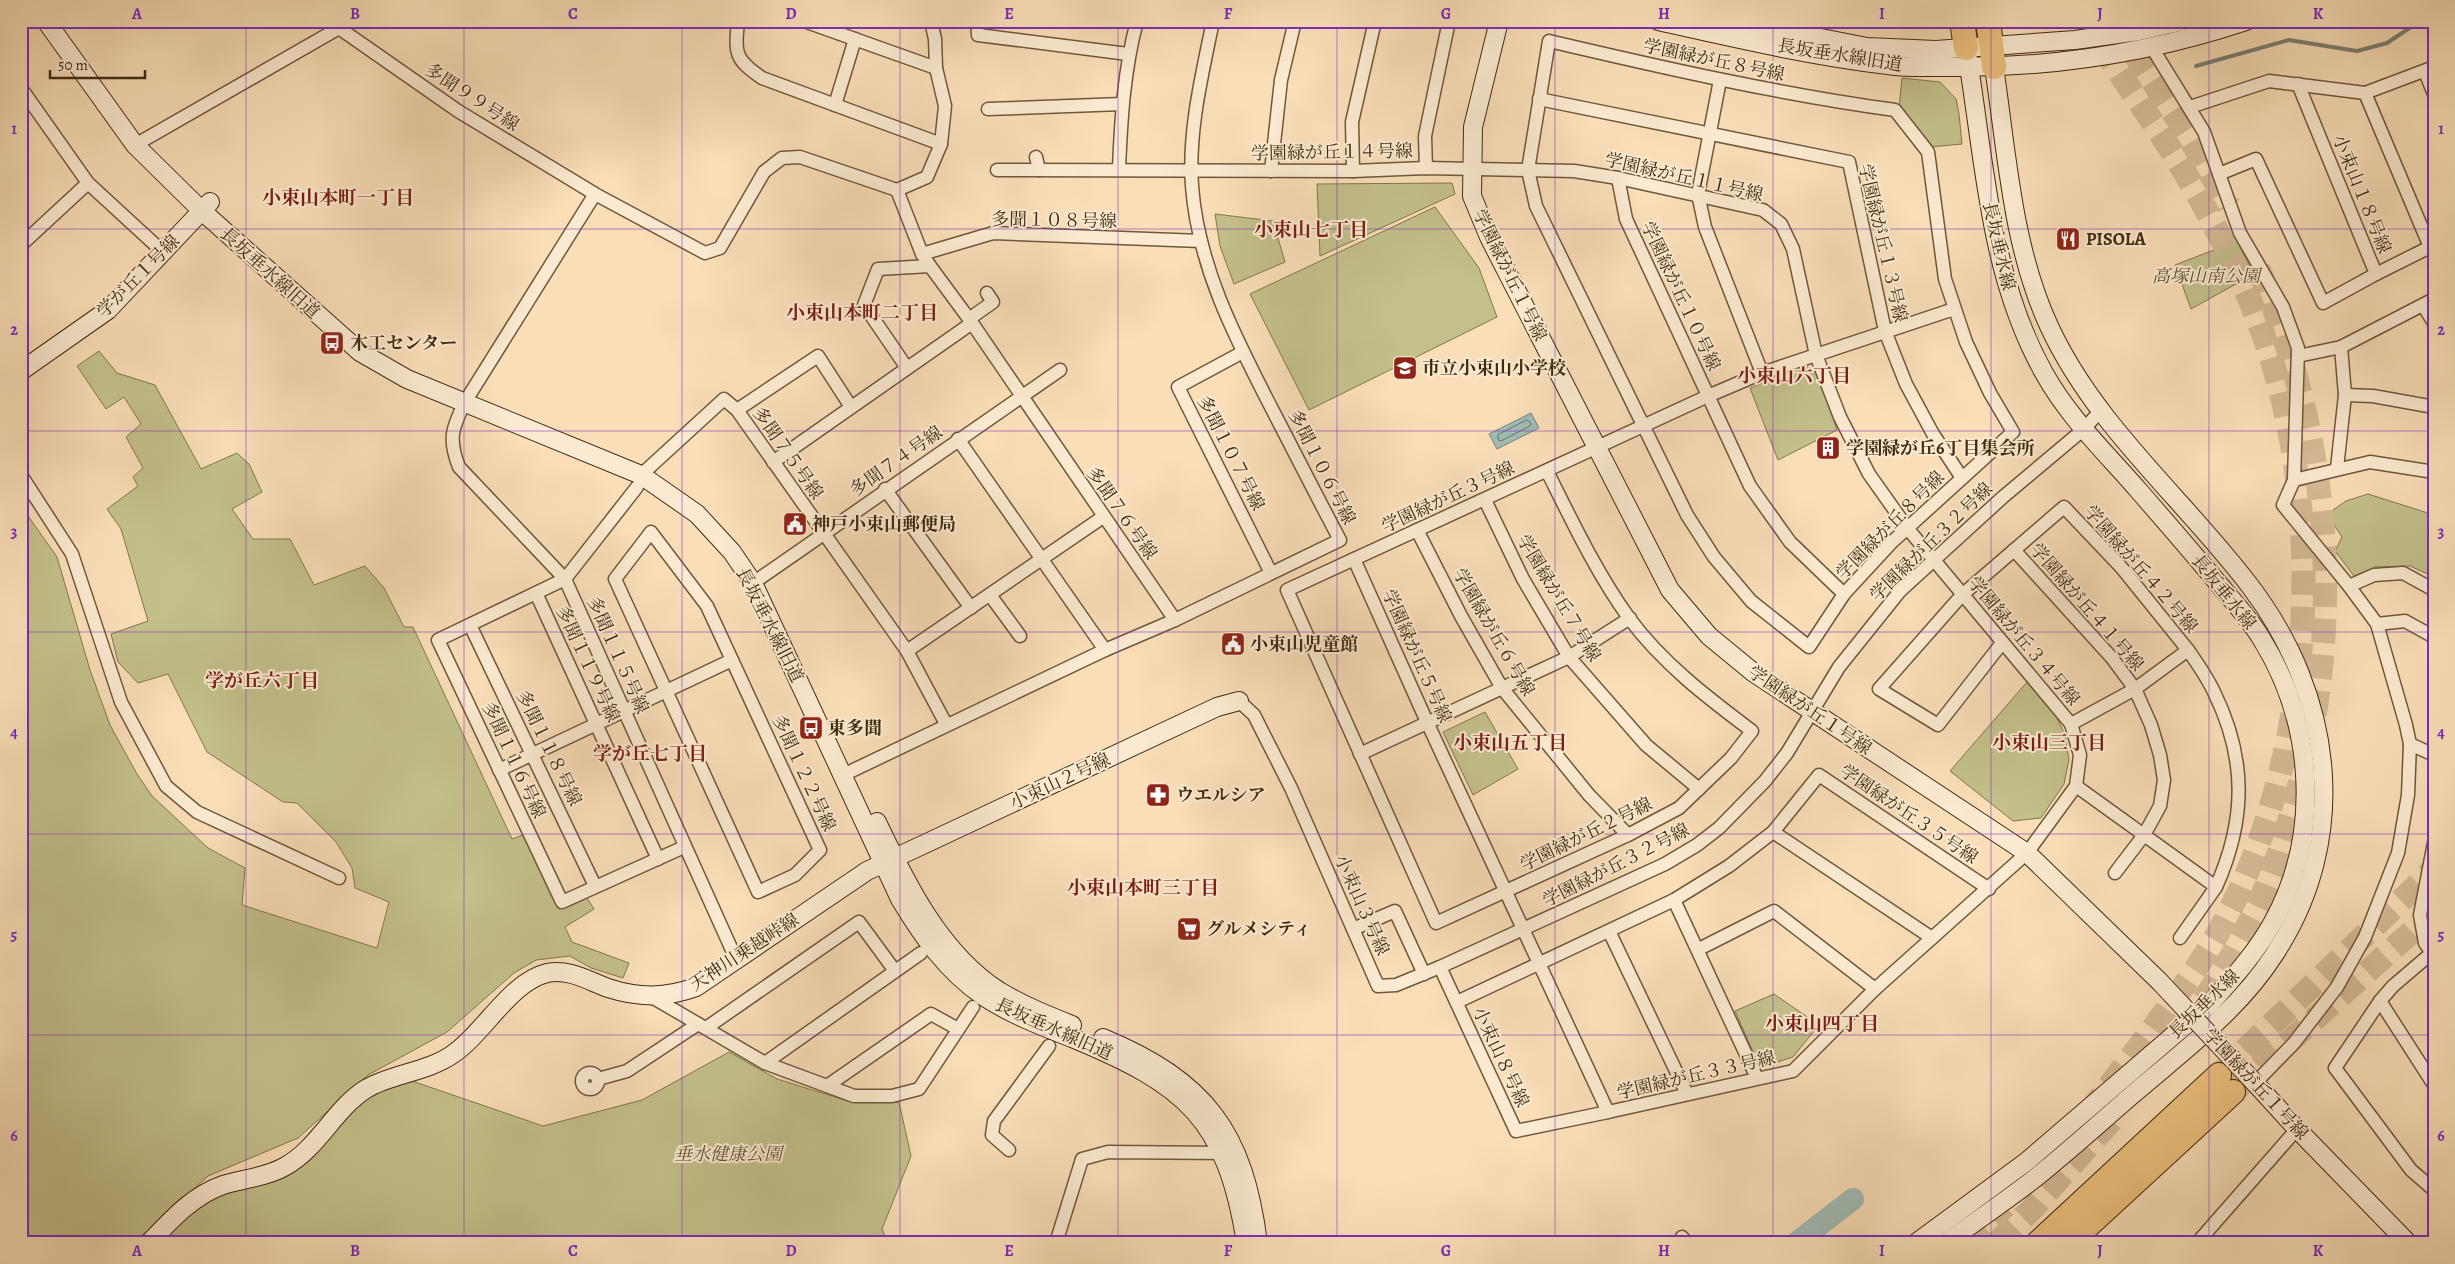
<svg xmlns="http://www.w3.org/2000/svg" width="2455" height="1264" viewBox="0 0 2455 1264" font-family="Alegreya,'Noto Serif JP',serif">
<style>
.green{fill:#c3c08b;stroke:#82764e}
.water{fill:#a0bbb6;stroke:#7a8174}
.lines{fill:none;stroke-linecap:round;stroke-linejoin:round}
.shore{stroke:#707363;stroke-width:1}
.stream{stroke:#7a8174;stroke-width:4}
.river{stroke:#a0bbb6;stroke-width:22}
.highway-tunnel{stroke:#d4ba96;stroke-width:24;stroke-dasharray:24 12;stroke-linecap:butt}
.street-casing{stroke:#6e583a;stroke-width:15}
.secondary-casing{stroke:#402b10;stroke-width:20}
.highway-casing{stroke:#402b10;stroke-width:26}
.street{stroke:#fbead1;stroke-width:12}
.secondary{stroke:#fbead1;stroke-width:18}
.highway{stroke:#ecbf7c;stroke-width:24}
.secondary-bridge-casing{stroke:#402b10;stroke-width:20;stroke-linecap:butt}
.secondary-bridge{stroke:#fbead1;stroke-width:18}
.grid{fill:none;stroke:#7b2cbf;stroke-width:1;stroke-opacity:0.55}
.labels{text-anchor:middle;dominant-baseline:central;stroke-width:4;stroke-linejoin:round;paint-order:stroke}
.street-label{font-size:18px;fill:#402b10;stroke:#fbead1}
.poi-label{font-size:18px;font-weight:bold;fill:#402b10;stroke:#fbead1;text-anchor:start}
.park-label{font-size:18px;font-style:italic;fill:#61502f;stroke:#fbead1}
.neighbourhood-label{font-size:19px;font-weight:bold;fill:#7a1f14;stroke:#fbead1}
.neatline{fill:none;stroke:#7b2cbf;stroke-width:2}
.grid-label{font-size:16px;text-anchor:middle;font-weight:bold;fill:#7b2cbf}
</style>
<rect width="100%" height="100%" fill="#f9deb8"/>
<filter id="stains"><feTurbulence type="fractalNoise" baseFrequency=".004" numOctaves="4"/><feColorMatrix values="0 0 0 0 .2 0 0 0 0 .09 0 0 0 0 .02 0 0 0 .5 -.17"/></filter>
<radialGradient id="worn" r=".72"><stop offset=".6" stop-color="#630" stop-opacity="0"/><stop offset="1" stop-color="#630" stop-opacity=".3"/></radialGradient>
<!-- green -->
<g class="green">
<path d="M1902 78 1940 82 1956 99 1959 114 1962 144 1930 147 1899 108Z"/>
<path d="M1452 183 1455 194 1320 256 1317 184Z"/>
<path d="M1435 207 1479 268 1497 317 1309 410 1250 294Z"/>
<path d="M1215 214 1273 221 1285 262 1234 284 1220 246Z"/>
<path d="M2237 241 2254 274 2191 309 2175 265Z"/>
<path d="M99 351 117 373 155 385 201 469 237 453 249 464 262 492 232 509 253 539H290L314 585 365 566 384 588 404 627H413L512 839 523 835 559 909 587 898 594 909 565 927 572 942 629 963 623 978 591 968 570 956 536 960 514 973 447 1032 368 1075 298 1138 208 1176 134 1243H21V506L57 557 90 670 110 725 137 774 152 796 208 848 245 868 242 905 377 948 389 902 355 888 352 868 336 842 297 803 283 802 207 752 168 674 138 683 118 662 111 634 148 621 121 529 107 509 138 486 133 477 143 468 126 437 141 424 124 397 106 409 77 366Z"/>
<path d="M1805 366 1818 371 1837 430 1778 460 1750 388Z"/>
<path d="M2368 494 2434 515V577L2410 566 2375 567 2354 576 2335 551 2342 537 2334 525 2326 530 2315 523 2346 501Z"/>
<path d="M2027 682 2057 718 2065 735 2069 760 2064 784 2041 818 2013 821 1950 771Z"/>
<path d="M1485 712 1518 769 1473 795 1443 732Z"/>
<path d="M1774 994 1819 1025 1793 1057 1765 1066 1758 1063 1735 1011Z"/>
<path d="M729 1052 777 1079 851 1102H899L911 1156 882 1229 888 1243H158L187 1214 213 1197 290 1173 359 1102 377 1088 412 1081 543 1126 642 1100Z"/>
</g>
<!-- water -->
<path class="water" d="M1531 413 1539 428 1497 449 1489 434Z"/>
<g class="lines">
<!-- shore -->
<path class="shore" d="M1527 420 1531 423 1530 426 1501 441 1498 440V435Z"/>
<!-- stream -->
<g class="stream">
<path d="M2096 21 2099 23"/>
<path d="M2196 66 2289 40 2357 51 2387 43 2420 21"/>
</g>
<!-- river -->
<path class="river" d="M1796 1243 1853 1199"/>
<!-- highway-tunnel -->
<g class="highway-tunnel">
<path d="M2113 21 2186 132 2229 206"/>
<path d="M2258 268C2321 418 2341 571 2312 731"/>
<path d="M2219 1075 2434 869"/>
<path d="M2139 1087C2180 1034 2222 980 2251 919 2276 870 2291 817 2305 764"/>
<path d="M2233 1092 2434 912"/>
<path d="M2040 1169C2082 1123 2119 1074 2156 1024 2182 988 2210 952 2229 912 2321 730 2329 478 2246 291 2227 248 2205 206 2181 166 2151 117 2116 71 2087 21"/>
<path d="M1966 1243 2005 1206"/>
<path d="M1997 1243 2032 1209 2118 1113"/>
</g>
<defs>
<g id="street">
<path d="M738 21C735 53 734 59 762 78L941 144"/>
<path d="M804 21 936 68"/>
<path d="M977 21 978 35 1128 54"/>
<path d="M838 33 842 21"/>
<path d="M1549 41C1664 68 1778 94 1895 110L1928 152 1945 279 1966 342 1990 393 2013 432 1892 542 1844 594 1809 647 1751 601 1714 557 1687 515 1536 206 1528 170Z"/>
<path d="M2151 46 2204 132 2240 233 2283 307 2298 348 2294 480 2283 505 2349 586"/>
<path d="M2425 72 2434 94"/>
<path d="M1720 80 1698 194 1705 227 1762 373"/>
<path d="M2298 84 2376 274 2430 247 2365 93"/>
<path d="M21 88 88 183 163 252"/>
<path d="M1539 99 1849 162 1885 331 1906 384 1933 434 1962 478"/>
<path d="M835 105 855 39"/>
<path d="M2190 107 2269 81 2365 93 2434 67"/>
<path d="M988 109 1122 104"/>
<path d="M135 145 339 28 458 111 595 194 705 253 720 248 764 172 782 158 800 157 897 190 927 177 941 144 945 106 936 68 935 39 931 21"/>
<path d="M1036 157 1039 170"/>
<path d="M1426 168 1425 136 1449 21"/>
<path d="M1119 169C1121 119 1124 70 1137 21"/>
<path d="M997 170 1353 171 1426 168 1574 171 1618 178 1763 210 1781 224 1793 249 1816 355 1840 417 1869 474 1908 529 2071 724 2080 755 2076 786 2027 853 1875 989 1793 1071 1608 1112 1427 722 1354 559"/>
<path d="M1271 171 1281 80 1295 21"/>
<path d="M1353 171 1352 122 1375 21"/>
<path d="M2219 174 2256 159 2323 303 2376 274"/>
<path d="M1618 178 1626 219 1750 486 1790 542 1844 594"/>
<path d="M897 190 922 254"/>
<path d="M595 194 465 402C452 428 448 439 459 467L565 579 736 959"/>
<path d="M21 245 88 183"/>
<path d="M930 266 922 254 993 233 1201 241"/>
<path d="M2423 305 2434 323"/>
<path d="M969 319 993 302 987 293"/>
<path d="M1243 352 1178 387 1271 573"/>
<path d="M2298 356 2341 347 2434 299"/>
<path d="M907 368 864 305 878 269 930 266 972 323"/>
<path d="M2345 395 2373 396 2434 407"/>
<path d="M737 410 818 356 851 407"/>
<path d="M958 439 1105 650"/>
<path d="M773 462 972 323 1175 620 1105 650 843 775"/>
<path d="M2337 468 2345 395 2341 347"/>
<path d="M1547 471C1572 521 1596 572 1629 618 1662 663 1708 698 1752 731L1731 758 1679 808 1628 835 1436 923 1287 590 1708 396 1762 373 1954 309"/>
<path d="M21 475 72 554 121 702 166 786 197 812 339 878"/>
<path d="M641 475 724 399 737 410 907 651 946 724"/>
<path d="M2294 480 2370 462 2434 472"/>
<path d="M637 487 565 579 438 640 562 902 684 847"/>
<path d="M885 489 971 608"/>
<path d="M1485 500 1523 579 1569 657 1646 745 1699 789"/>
<path d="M1417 530 1461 616 1502 688 1589 795 1628 835"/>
<path d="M651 532 707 606 820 850 795 875 758 892 615 579Z"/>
<path d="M2014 550 2112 658 2135 689 2151 725 2160 755 2164 780 2160 806 2144 835 2076 786"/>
<path d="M753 583 1060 370"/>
<path d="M536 593 658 859"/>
<path d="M990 595 1020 636"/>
<path d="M1175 620 1340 540C1317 497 1295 453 1272 409 1236 339 1198 267 1192 186 1188 131 1202 75 1213 21"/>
<path d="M2377 624 2405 621 2434 637"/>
<path d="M470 625 595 886"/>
<path d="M2002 643 1938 725 1879 689 1962 595 2064 507 2121 567 2188 650 2135 689 2071 724"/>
<path d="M907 651 1103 517"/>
<path d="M1239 701 1254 715 1291 788 1378 986 1396 985 1440 967 1665 864 1697 845 1719 828 1765 781 1787 753 1839 667 1900 591 2003 497 2084 429 2102 409"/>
<path d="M2410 744 2434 755"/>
<path d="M1360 754 1569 657 1630 618"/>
<path d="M499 770 732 660"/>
<path d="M1773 832 1932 938"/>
<path d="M2434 843 2420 915 2425 943 2434 956"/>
<path d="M2115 873 2144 835 2216 887C2246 820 2247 759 2214 692 2207 677 2197 663 2188 650"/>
<path d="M1674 900 1757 1078"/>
<path d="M1353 929 1395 911 1424 974"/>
<path d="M1609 931 1687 1094"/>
<path d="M2180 938 2216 887"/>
<path d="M1699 949 1774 911 1875 989"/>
<path d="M2434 951 2393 986 2380 1001 2335 1068 2411 1170 2434 1190"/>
<path d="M1440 967 1516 1131 1608 1112"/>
<path d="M652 997 765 1063 854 1096H892L919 1089 973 1007"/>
<path d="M2380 1001 2434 1085"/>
<path d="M1457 1002 1674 900 1729 866 1773 832 1819 775 1989 889"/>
<path d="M706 1028 859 922 895 971"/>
<path d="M765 1063 921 953"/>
<circle cx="590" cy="1081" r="8"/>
<path d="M598 1079 627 1071 698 1024"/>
<path d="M2255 1083 2294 1043 2337 987 2365 937 2398 853 2408 795 2410 744 2406 725 2377 624 2349 586 2374 575 2403 573 2434 590"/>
<path d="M827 1086 931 1014 958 1029"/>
<path d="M1009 1150 992 1135 994 1121 1049 1046"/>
<path d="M1682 1237 1687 1243"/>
<path d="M1056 1243 1082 1159 1108 1152 1228 1153"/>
<path d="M2197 1243 2297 1129"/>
</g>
<g id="secondary">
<path d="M46 21 135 145 202 211 360 352 407 379 641 475 697 514 732 552 753 583 900 899C923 937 946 970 983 996 1010 1014 1041 1026 1072 1038 1185 1085 1226 1117 1246 1243"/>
<path d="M1499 21 1473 127 1472 196 1489 237 1670 590 1709 636 1754 673 2027 853 2159 981"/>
<path d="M1658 21C1734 38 1811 56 1888 65 1907 68 1928 67 1948 67 2048 68 2150 53 2246 21"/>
<path d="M1733 21 1867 47 1936 50 2075 40 2139 31 2183 21"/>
<path d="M21 371 108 310 210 202"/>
<path d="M877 822C906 883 940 953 999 991 1022 1005 1047 1015 1072 1025"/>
<path d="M1103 1038C1206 1081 1244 1132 1258 1243"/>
<path d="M2255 1083 2297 1129 2408 1243"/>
<path d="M149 1243C171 1220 192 1196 223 1185 243 1179 266 1177 284 1167 318 1149 334 1109 366 1089 390 1074 428 1072 453 1054 484 1033 510 982 547 973 568 968 589 981 608 988 639 998 666 998 696 987L867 871 1217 707 1239 701"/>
<path d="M1916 1243 2026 1162 2210 1004C2233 978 2256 953 2273 922 2322 833 2314 723 2261 638 2249 618 2232 600 2217 582 2192 552 2166 522 2139 491 2106 453 2069 418 2044 373 1988 273 1985 159 1966 48"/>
<path d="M1946 1243C1977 1220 2009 1199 2039 1175 2071 1149 2101 1122 2132 1095 2182 1052 2238 1011 2274 955 2352 837 2333 695 2250 586 2184 499 2095 426 2049 326 2012 246 2007 153 1994 67"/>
</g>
<g id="highway">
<path d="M1962 21 1966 48"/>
<path d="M1988 21 1994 67"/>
<path d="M2038 1243 2219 1075"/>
<path d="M2069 1243 2233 1092"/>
</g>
</defs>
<!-- street casing -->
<use href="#street" class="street-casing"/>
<!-- secondary casing -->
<use href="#secondary" class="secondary-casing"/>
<!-- highway casing -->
<use href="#highway" class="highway-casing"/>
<!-- street -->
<use href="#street" class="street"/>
<!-- secondary -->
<use href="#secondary" class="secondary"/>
<!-- highway -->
<use href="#highway" class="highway"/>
<defs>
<path id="secondary-bridge" d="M2159 981 2255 1083"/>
</defs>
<!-- secondary-bridge casing -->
<use href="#secondary-bridge" class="secondary-bridge-casing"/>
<!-- secondary-bridge -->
<use href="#secondary-bridge" class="secondary-bridge"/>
</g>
<!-- grid -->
<path class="grid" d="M246 21V1243M464 21V1243M682 21V1243M900 21V1243M1118 21V1243M1337 21V1243M1555 21V1243M1773 21V1243M1991 21V1243M2209 21V1243M21 229H2434M21 431H2434M21 632H2434M21 834H2434M21 1035H2434"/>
<!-- icons -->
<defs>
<symbol id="restaurant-square" viewBox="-11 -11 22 22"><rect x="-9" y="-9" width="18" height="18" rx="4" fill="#8f2418" stroke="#fbead1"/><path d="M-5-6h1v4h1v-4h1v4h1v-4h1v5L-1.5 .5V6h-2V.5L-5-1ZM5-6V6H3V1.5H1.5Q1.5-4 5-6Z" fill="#fff"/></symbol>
<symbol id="bus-square" viewBox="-11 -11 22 22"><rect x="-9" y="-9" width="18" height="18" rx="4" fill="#8f2418" stroke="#fbead1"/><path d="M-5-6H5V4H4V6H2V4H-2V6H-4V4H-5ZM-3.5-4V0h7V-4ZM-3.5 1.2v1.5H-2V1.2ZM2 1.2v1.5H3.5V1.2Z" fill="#fff"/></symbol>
<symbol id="school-square" viewBox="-11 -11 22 22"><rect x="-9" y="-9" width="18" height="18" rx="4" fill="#8f2418" stroke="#fbead1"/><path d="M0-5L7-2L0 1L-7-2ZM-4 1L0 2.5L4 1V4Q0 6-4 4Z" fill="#fff"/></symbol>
<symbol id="building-square" viewBox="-11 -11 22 22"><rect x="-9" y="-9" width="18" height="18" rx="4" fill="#8f2418" stroke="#fbead1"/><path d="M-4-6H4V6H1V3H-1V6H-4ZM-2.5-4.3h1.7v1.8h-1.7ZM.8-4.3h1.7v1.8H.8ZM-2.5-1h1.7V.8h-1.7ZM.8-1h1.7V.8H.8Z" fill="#fff"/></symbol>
<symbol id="civic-square" viewBox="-11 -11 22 22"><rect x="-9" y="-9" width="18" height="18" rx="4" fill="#8f2418" stroke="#fbead1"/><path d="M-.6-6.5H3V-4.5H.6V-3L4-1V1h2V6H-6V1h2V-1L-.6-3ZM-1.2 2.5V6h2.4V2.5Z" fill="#fff"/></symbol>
<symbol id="pharmacy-square" viewBox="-11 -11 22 22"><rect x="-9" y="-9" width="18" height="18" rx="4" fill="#8f2418" stroke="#fbead1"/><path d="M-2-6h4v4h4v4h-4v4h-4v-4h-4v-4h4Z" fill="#fff"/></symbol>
<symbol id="supermarket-square" viewBox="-11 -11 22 22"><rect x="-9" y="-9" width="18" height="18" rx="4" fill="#8f2418" stroke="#fbead1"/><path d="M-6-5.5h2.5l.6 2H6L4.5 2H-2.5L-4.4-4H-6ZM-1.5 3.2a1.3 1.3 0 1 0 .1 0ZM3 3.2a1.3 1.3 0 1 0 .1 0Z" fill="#fff"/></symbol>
</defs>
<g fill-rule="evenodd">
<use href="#restaurant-square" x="2054" y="225" width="28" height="28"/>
<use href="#bus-square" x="318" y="329" width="28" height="28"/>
<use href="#school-square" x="1391" y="354" width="28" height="28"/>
<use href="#building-square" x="1814" y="434" width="28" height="28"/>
<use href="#civic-square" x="781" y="510" width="28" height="28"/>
<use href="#civic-square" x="1219" y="630" width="28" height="28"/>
<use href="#bus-square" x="797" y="714" width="28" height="28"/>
<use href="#pharmacy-square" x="1144" y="781" width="28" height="28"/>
<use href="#supermarket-square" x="1175" y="915" width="28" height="28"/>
</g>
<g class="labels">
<!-- street labels -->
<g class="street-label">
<text transform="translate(1840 55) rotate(9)">長坂垂水線旧道</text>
<text transform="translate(1714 60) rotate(12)">学園緑が丘８号線</text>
<text transform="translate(472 97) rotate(33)">多聞９９号線</text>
<text transform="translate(1332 152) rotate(-1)">学園緑が丘１４号線</text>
<text transform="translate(1684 177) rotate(13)">学園緑が丘１１号線</text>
<text transform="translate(2362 194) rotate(68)">小束山１８号線</text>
<text transform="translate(1054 220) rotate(1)">多聞１０８号線</text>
<text transform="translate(1883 243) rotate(77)">学園緑が丘１３号線</text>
<text transform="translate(1999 246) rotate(77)">長坂垂水線</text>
<text transform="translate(270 273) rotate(42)">長坂垂水線旧道</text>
<text transform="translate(1510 275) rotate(64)">学園緑が丘１号線</text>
<text transform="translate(138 276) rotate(-45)">学が丘１号線</text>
<text transform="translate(1681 296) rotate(65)">学園緑が丘１０号線</text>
<text transform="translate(788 453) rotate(55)">多聞７５号線</text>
<text transform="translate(1231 453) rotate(63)">多聞１０７号線</text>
<text transform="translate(896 461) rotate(-35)">多聞７４号線</text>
<text transform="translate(1322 467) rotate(63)">多聞１０６号線</text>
<text transform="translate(1448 497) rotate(-25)">学園緑が丘３号線</text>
<text transform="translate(1122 513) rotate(55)">多聞７６号線</text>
<text transform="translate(1890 525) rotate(-45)">学園緑が丘８号線</text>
<text transform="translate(1931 542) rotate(-44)">学園緑が丘３２号線</text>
<text transform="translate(2141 569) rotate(49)">学園緑が丘４２号線</text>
<text transform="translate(2224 592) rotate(51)">長坂垂水線</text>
<text transform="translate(1559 598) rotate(59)">学園緑が丘７号線</text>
<text transform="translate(2087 607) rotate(49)">学園緑が丘４１号線</text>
<text transform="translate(770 625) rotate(63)">長坂垂水線旧道</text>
<text transform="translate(1494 632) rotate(60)">学園緑が丘６号線</text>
<text transform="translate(2024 641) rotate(50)">学園緑が丘３４号線</text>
<text transform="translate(618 655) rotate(66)">多聞１１５号線</text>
<text transform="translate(1417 656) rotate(66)">学園緑が丘５号線</text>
<text transform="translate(588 664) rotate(65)">多聞１１９号線</text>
<text transform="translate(1810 710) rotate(34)">学園緑が丘１号線</text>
<text transform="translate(549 748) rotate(64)">多聞１１８号線</text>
<text transform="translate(514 760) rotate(65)">多聞１１６号線</text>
<text transform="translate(804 773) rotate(65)">多聞１２２号線</text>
<text transform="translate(1060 781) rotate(-25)">小束山２号線</text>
<text transform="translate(1909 814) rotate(34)">学園緑が丘３５号線</text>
<text transform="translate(1586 834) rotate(-26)">学園緑が丘２号線</text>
<text transform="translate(1616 865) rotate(-27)">学園緑が丘３２号線</text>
<text transform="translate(1362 905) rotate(66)">小束山３号線</text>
<text transform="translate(744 952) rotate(-33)">天神川乗越峠線</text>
<text transform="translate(2204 1004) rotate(-44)">長坂垂水線</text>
<text transform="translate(1054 1029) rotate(24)">長坂垂水線旧道</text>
<text transform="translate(1501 1057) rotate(65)">小束山８号線</text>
<text transform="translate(1696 1075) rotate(-13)">学園緑が丘３３号線</text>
<text transform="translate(2256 1084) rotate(47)">学園緑が丘１号線</text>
</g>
<!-- poi labels -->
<g class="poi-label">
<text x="2086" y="239">PISOLA</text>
<text x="350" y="343">木工センター</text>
<text x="1422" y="368">市立小束山小学校</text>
<text x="1846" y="448">学園緑が丘6丁目集会所</text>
<text x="812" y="524">神戸小束山郵便局</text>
<text x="1250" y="644">小束山児童館</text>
<text x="828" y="728">東多聞</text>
<text x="1176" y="795">ウエルシア</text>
<text x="1206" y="929">グルメシティ</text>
</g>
<!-- park labels -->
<g class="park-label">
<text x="2206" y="276">高塚山南公園</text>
<text x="728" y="1154">垂水健康公園</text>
</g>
<!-- neighbourhood labels -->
<g class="neighbourhood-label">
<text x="338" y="198">小束山本町一丁目</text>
<text x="1311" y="230">小束山七丁目</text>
<text x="862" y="313">小束山本町二丁目</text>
<text x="1794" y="376">小束山六丁目</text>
<text x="262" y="681">学が丘六丁目</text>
<text x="1510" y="743">小束山五丁目</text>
<text x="2049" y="743">小束山三丁目</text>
<text x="650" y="754">学が丘七丁目</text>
<text x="1143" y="888">小束山本町三丁目</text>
<text x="1822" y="1024">小束山四丁目</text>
</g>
</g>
<!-- margin -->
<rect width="2455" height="1264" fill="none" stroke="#f9deb8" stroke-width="55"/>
<!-- scale -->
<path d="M50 70v8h95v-8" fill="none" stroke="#402b10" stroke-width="2.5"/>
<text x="58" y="70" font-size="15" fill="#402b10" stroke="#fbead1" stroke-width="4" paint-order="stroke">50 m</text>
<rect x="28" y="28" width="2400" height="1208" class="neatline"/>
<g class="grid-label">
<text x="137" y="19">A</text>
<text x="355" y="19">B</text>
<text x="573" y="19">C</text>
<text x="791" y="19">D</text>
<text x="1009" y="19">E</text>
<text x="1228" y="19">F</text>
<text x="1446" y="19">G</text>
<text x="1664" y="19">H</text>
<text x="1882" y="19">I</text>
<text x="2100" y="19">J</text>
<text x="2318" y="19">K</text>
<text x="14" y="134">1</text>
<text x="2441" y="134">1</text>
<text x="14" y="335">2</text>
<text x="2441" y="335">2</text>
<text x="14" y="537">3</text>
<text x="2441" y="537">3</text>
<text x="14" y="738">4</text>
<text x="2441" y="738">4</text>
<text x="14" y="940">5</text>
<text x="2441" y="940">5</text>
<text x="14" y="1141">6</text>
<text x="2441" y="1141">6</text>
<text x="137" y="1256">A</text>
<text x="355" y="1256">B</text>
<text x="573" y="1256">C</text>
<text x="791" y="1256">D</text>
<text x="1009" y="1256">E</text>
<text x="1228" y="1256">F</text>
<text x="1446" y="1256">G</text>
<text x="1664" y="1256">H</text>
<text x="1882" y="1256">I</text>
<text x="2100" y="1256">J</text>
<text x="2318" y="1256">K</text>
</g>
<rect width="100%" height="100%" filter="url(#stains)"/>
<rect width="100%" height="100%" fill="url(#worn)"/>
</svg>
